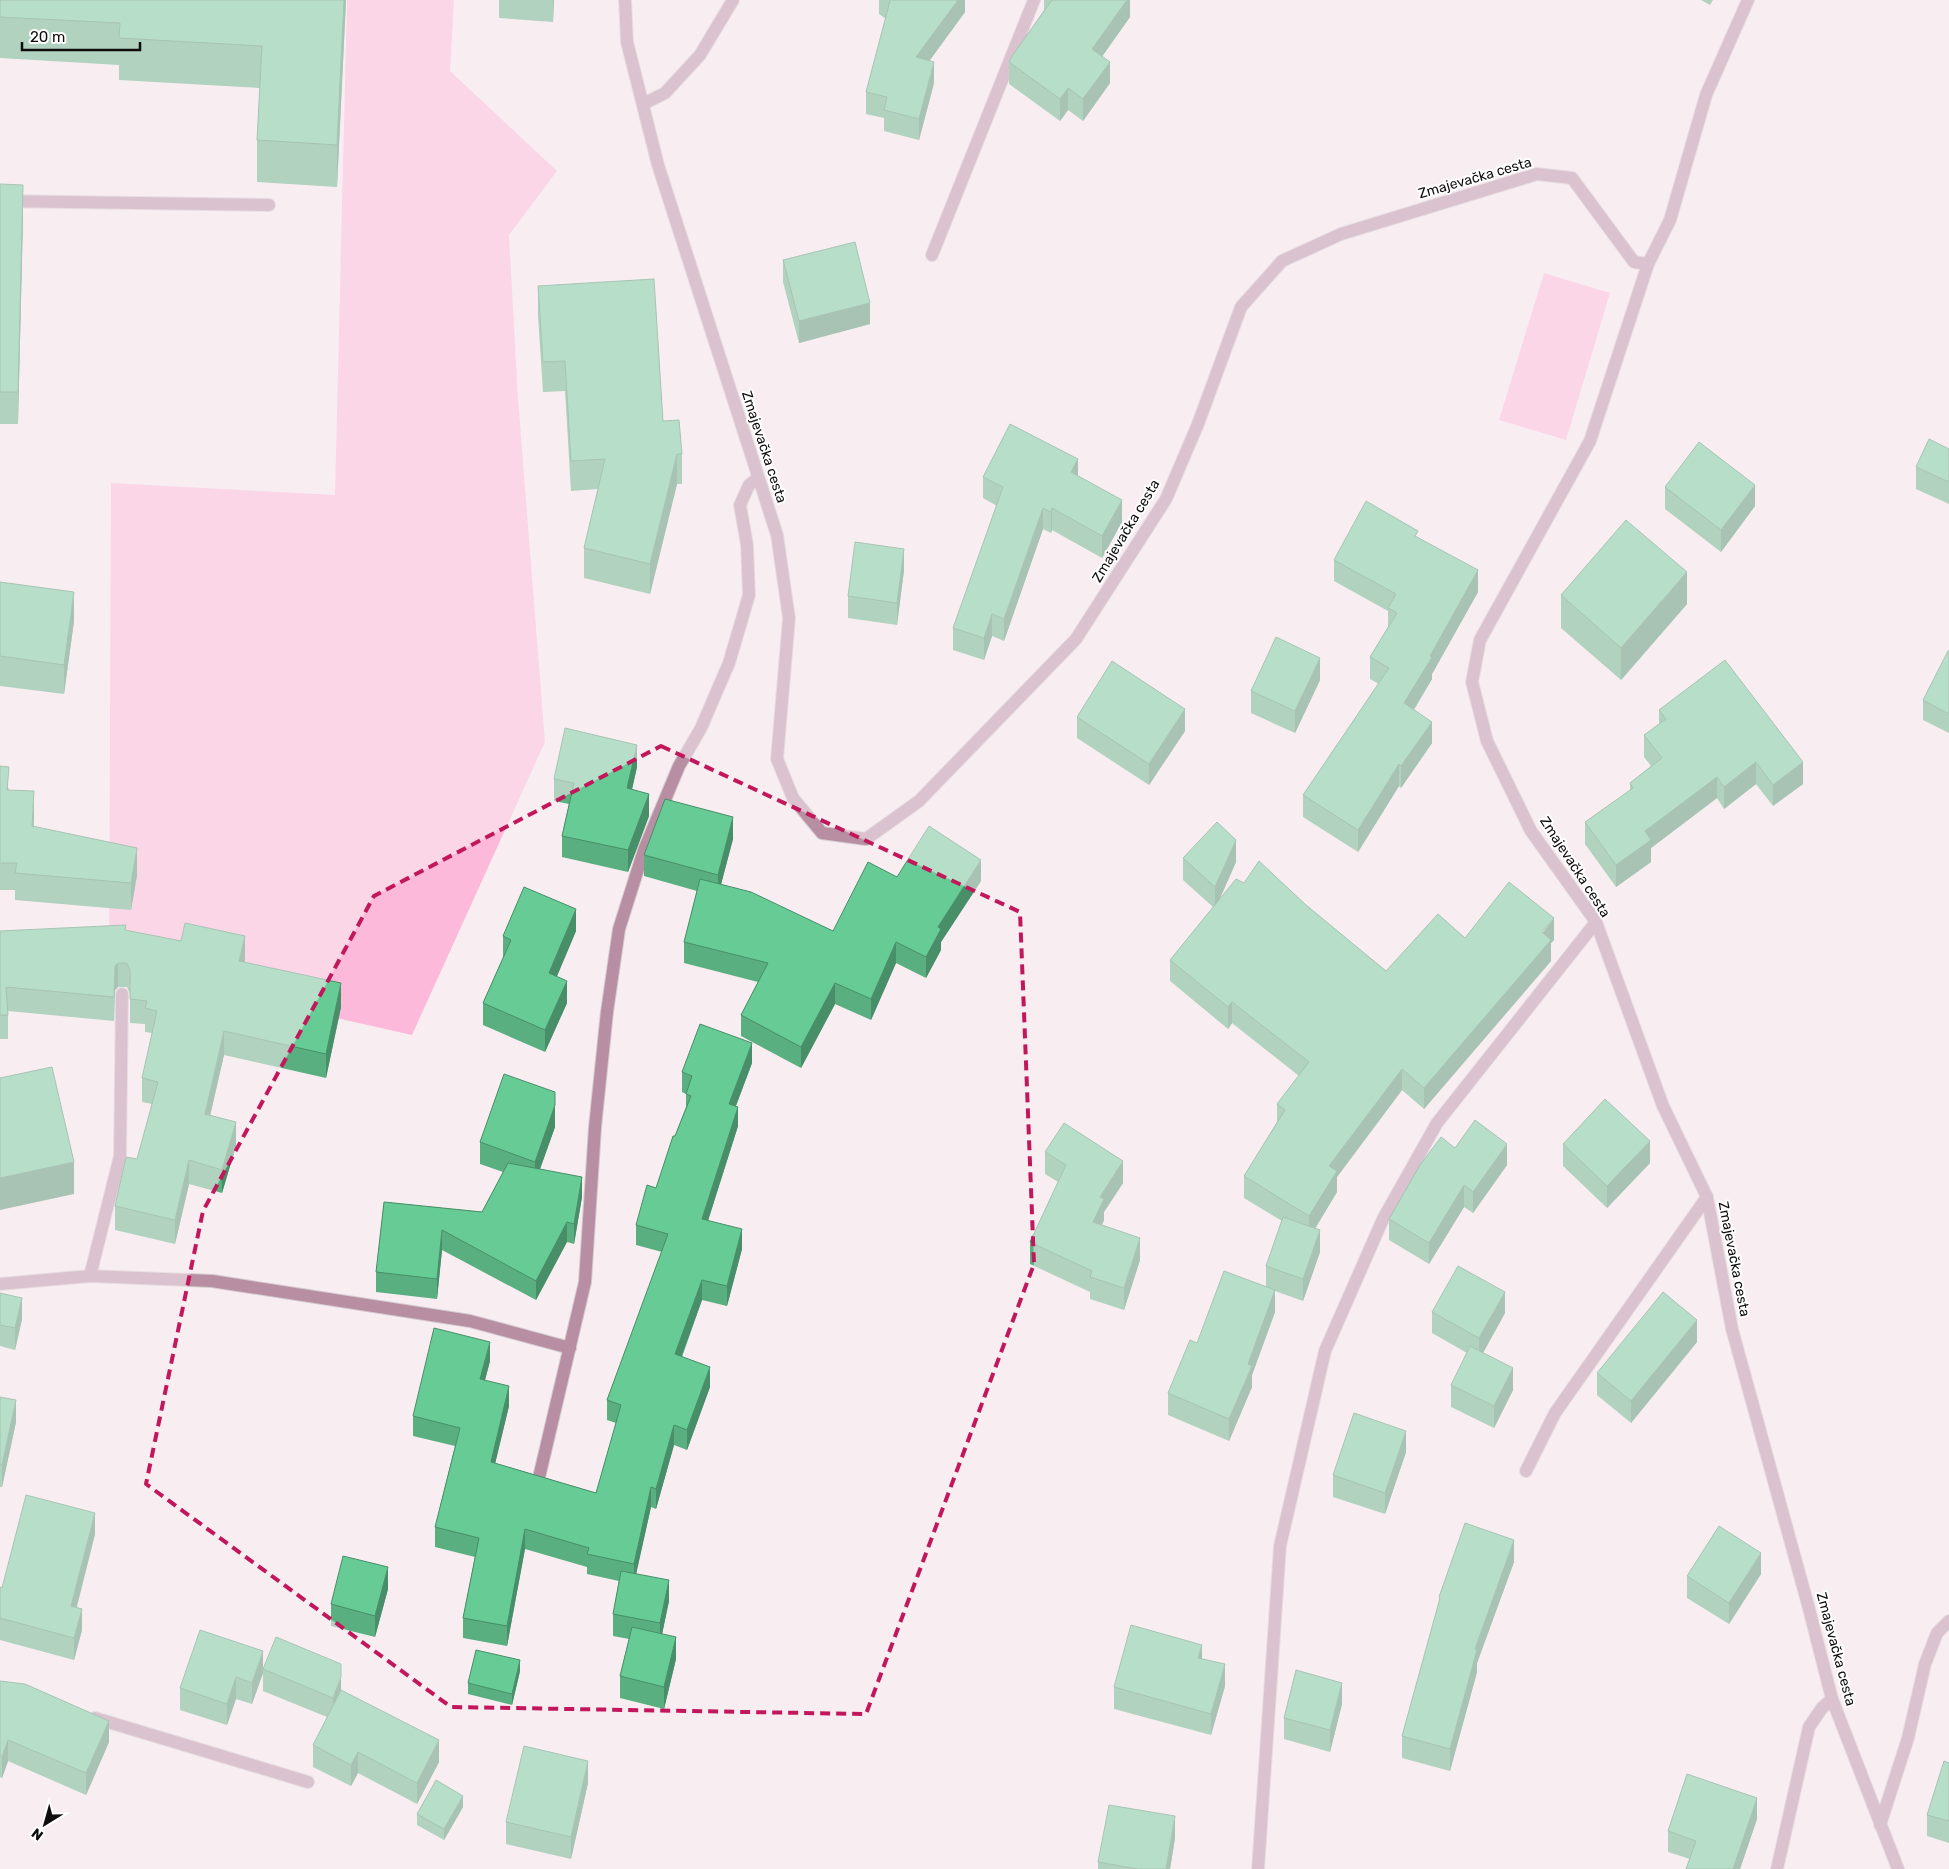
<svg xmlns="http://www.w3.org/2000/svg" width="1949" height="1869" viewBox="0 0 1949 1869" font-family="Rubik,sans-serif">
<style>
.green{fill:#fdb9da}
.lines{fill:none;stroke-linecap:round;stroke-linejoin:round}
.street-casing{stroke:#d3cace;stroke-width:14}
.street{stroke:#b78ea2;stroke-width:12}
.wall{fill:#59af80}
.shaded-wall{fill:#488e68}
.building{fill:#67cb95;stroke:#488e68}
.marked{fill:none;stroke:#c2185b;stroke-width:4;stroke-dasharray:10 6;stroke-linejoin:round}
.labels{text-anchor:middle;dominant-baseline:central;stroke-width:4;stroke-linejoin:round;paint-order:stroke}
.street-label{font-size:14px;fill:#100d0f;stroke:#fff}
</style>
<rect width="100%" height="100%" fill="#f8eef2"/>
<!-- green -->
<g class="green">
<path d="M347 0H454L450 71 557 171 509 235 518 398 545 742 412 1035 109 967 111 483 335 495Z"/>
<path d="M1544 273 1610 293 1566 440 1499 420Z"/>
</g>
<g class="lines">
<defs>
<g id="street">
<path d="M625 0 627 42 658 165 777 535 789 618 777 759 793 798 822 833 866 839 919 801 1076 639 1166 499 1198 424 1241 307 1282 261 1341 234 1537 174 1572 178 1634 262 1648 264 1590 441 1480 640 1472 682 1487 741 1531 831 1596 922 1663 1106 1707 1197 1732 1329 1808 1605 1832 1699 1898 1869"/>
<path d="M643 104 665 93 700 55 733 0"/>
<path d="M0 201 269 205"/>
<path d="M932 255 1034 0"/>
<path d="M1648 264 1670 220 1706 95 1748 0"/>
<path d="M90 1276 120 1156 122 994"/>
<path d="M0 1284 90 1276 212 1281 470 1321 570 1348"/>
<path d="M1526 1471 1555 1413 1707 1197"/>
<path d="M537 1486 585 1282 595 1127 607 1012 619 929 644 850 679 766 701 728 729 663 749 595 747 545 740 505 749 485 758 478"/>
<path d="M95 1718 308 1782"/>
<path d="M1880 1825 1908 1738 1925 1664 1937 1633 1949 1621"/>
<path d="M1258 1869 1280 1546 1325 1351 1383 1219 1437 1123 1596 922"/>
<path d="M1777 1869 1809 1727 1822 1708 1832 1699"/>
</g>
</defs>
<!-- street casing -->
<use href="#street" class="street-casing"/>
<!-- street -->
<use href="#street" class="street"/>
</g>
<!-- wall -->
<g class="wall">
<path d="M0 0H346L337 187 257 182V140L260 88 119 80V65L0 58Z"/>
<path d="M499 0H554L553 22 499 18Z"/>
<path d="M879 0H965V12L930 60 934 83 919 140 884 131V118L866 114V92L886 19 879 14Z"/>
<path d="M1044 0H1130V17L1102 56 1110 83 1083 121 1068 110 1060 121 1009 84V62L1044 10Z"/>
<path d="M1701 0H1713L1710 5Z"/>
<path d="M0 184 23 217 18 424H0Z"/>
<path d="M783 260 870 324 799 343 783 282Z"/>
<path d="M538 286 663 421 682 454V484H677L650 594 584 578V548L598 489 571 491 565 391 543 392 538 316Z"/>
<path d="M1949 449V504L1916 489V467Z"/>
<path d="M1078 476 1122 522 1102 558 1052 530 1051 533 1043 529 1004 641 992 636 984 660 953 650V628L997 506 983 498V477Z"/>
<path d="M1665 487 1755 506 1721 552 1665 509Z"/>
<path d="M1418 537 1478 592 1432 674V679L1414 710 1432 743 1401 788 1399 786 1358 852 1303 817V795L1379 684 1370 679V657L1388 627V611L1334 581V560Z"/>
<path d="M904 570 897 625 848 618V596Z"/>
<path d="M0 582 74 621 64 694 0 686Z"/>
<path d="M1561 595 1687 604 1621 680 1561 628Z"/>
<path d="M1949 651V733L1923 720V700Z"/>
<path d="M1320 680 1295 733 1251 713V691Z"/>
<path d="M1659 710 1803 784 1773 806 1756 784 1724 809 1717 798 1651 848V862L1616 887 1585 844V822L1630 791V783L1651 766 1644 757V735L1659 724Z"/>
<path d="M1077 717 1185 731 1149 785 1077 738Z"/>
<path d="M0 766 9 790 34 819V826L137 875 131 910 15 900V890H0Z"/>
<path d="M637 767 632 790 649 816 628 872 562 857V836L569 804 554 801V779Z"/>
<path d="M733 839 721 884 833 931 897 877 981 881 941 942V950L926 978 896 963 871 1020 835 1004 801 1068 741 1036V1015L758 982 684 963V942L697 891 644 876V855Z"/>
<path d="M1183 858 1236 862 1219 901 1244 883 1306 905 1386 971 1465 938 1554 940 1551 943V961L1424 1109 1402 1090 1337 1177V1192L1315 1229 1320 1252 1303 1301 1275 1291V1312L1252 1375V1387L1229 1441 1168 1415V1393L1197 1343 1266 1286V1266L1282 1221 1244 1198V1176L1277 1122V1104L1299 1076 1232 1023 1228 1029 1170 981V960L1213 907 1183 880Z"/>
<path d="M0 931H126L245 960 244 962 341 1007 326 1078 224 1055 210 1115 236 1146 222 1193 189 1184 175 1244 115 1230V1206L137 1159 152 1104 142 1102V1078L152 1033 145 1032V1024L130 1023V994L127 987H118L115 990 114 1021 8 1011V1039H0Z"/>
<path d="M576 931 557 976 567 1003 545 1052 483 1025V1003L503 958V936Z"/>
<path d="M752 1063 736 1106 738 1126 708 1221 742 1249 727 1306 702 1300 682 1357 710 1387 687 1450 674 1445 656 1509 651 1507 636 1573 669 1601 662 1634 676 1659 664 1709 620 1698V1676L629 1639 613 1636V1614L619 1581 587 1574V1567L525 1549 507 1646 463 1638V1618L475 1557 435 1547V1527L455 1446 413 1436V1416L490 1361 485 1380 509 1406 495 1463 596 1493 616 1423 607 1420V1400L662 1252 636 1245V1225L656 1188 675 1136 686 1107V1094L682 1092V1072Z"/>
<path d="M555 1127 540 1169 582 1197 574 1244 567 1242 536 1300 442 1250 437 1299 376 1292V1272L384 1202 482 1212 503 1172 480 1164V1142Z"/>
<path d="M1563 1144 1650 1163 1607 1208 1563 1166Z"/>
<path d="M1455 1148 1507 1165 1473 1213 1464 1207 1429 1264 1389 1240V1219Z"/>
<path d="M1045 1152 1123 1183 1104 1212V1220L1102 1225 1140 1260 1124 1310 1090 1299V1292L1030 1264V1242L1058 1182 1045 1174Z"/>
<path d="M0 1293 22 1319 15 1350 0 1346Z"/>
<path d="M1432 1312 1505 1313 1483 1353 1513 1390 1494 1428 1451 1407V1385L1467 1353 1432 1333Z"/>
<path d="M1697 1342 1631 1423 1597 1395V1373Z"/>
<path d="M0 1397 16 1422 2 1487H0Z"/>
<path d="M1406 1452 1385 1514 1333 1497V1475Z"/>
<path d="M95 1534 77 1607 82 1630 74 1660 0 1640V1587L2 1588Z"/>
<path d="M1514 1562 1477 1663V1672L1450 1771 1402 1758V1736L1439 1603V1597Z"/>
<path d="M1761 1574 1729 1624 1687 1598V1576Z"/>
<path d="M388 1589 375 1637 331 1626V1604Z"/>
<path d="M1202 1658 1225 1686 1211 1735 1114 1709V1687Z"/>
<path d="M263 1669 341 1691 439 1762 417 1804 358 1773 351 1786 313 1767V1745L327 1717 263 1691Z"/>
<path d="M520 1671 512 1705 468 1694V1683Z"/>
<path d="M263 1673 252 1704 236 1699 227 1725 180 1710V1688Z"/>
<path d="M0 1681 109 1742 86 1795 8 1761 2 1778 0 1777Z"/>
<path d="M1342 1704 1330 1752 1284 1739V1718Z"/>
<path d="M1949 1763V1843L1927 1836V1815Z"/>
<path d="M588 1783 571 1859 506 1844V1822Z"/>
<path d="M463 1807 444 1840 417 1825V1814Z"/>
<path d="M1757 1819 1740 1869H1686L1690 1859 1668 1852V1831Z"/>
<path d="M1175 1838 1170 1869H1098V1862Z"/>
</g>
<!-- shaded-wall -->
<g class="shaded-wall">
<path d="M344 0H346L337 187V145Z"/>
<path d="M553 0H554L553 22Z"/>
<path d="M958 0H965V12L916 79V57Z"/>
<path d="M1127 0H1130V17L1092 71V49Z"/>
<path d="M934 62V83L919 140V119Z"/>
<path d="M1110 62V83L1083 121V99Z"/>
<path d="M1068 88V110L1060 121V99Z"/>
<path d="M23 185V217L18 424V392Z"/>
<path d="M870 303V324L799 343V321Z"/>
<path d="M677 454V484L650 594V564Z"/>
<path d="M1078 459V481L1071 472Z"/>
<path d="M1755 485V506L1721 552V530Z"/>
<path d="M1122 500V522L1102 558V536Z"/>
<path d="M1043 508V529L1004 641V619Z"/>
<path d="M1052 508V530L1051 533V512Z"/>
<path d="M904 549V570L897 625V603Z"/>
<path d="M1478 570V592L1432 674V679L1404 725V703Z"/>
<path d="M1687 572V604L1621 680V648Z"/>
<path d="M74 592V621L64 694V665Z"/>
<path d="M992 614V636L984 660V638Z"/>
<path d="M1320 658V680L1295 733V711Z"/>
<path d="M1185 709V731L1149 785V764Z"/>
<path d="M1432 722V743L1401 788V766Z"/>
<path d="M637 745V767L627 810V788Z"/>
<path d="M1756 762V784L1724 809V787Z"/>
<path d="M1803 762V784L1773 806V785Z"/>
<path d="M1399 764V786L1358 852V830Z"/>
<path d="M1717 777V798L1651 848V862L1616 887V865L1645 831Z"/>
<path d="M34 791V819L32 853V826Z"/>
<path d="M649 794V816L628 872V850Z"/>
<path d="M733 817V839L718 896V875Z"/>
<path d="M1236 840V862L1215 909V887Z"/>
<path d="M137 848V875L131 910V883Z"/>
<path d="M981 860V881L941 942V950L926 978V957L938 927Z"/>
<path d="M576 909V931L549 995V973Z"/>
<path d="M1554 918V940L1551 943V961L1424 1109V1088Z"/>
<path d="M245 936V960L239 985V961Z"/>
<path d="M896 942V963L871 1020V999Z"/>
<path d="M118 963V987L115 990 114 1021 115 966Z"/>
<path d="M567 981V1003L545 1052V1030Z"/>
<path d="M341 983V1007L326 1078V1054Z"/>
<path d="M835 983V1004L801 1068V1047Z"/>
<path d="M1232 1002V1023L1228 1029V1007Z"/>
<path d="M224 1031V1055L205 1138V1114Z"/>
<path d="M752 1043V1063L729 1124V1104Z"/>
<path d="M1402 1069V1090L1337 1177V1192L1309 1238V1216L1329 1166Z"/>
<path d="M555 1105V1127L535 1183V1162Z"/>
<path d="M738 1107V1126L702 1239V1219Z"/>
<path d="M236 1122V1146L222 1193V1170Z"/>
<path d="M1650 1141V1163L1607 1208V1186Z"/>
<path d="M1507 1144V1165L1473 1213V1192Z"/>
<path d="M189 1160V1184L175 1244V1220Z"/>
<path d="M1123 1161V1183L1104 1212V1220L1093 1244V1222L1100 1197Z"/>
<path d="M74 1162V1194L0 1210V1178Z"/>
<path d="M582 1177V1197L574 1244V1224Z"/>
<path d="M1464 1185V1207L1429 1264V1243Z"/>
<path d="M567 1222V1242L536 1300V1281Z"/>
<path d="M742 1229V1249L727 1306V1286Z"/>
<path d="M442 1230V1250L437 1299V1279Z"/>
<path d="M1320 1230V1252L1303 1301V1279Z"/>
<path d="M1140 1238V1260L1124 1310V1288Z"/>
<path d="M702 1280V1300L675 1374V1354Z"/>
<path d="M1275 1290V1312L1252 1375V1387L1229 1441V1419L1248 1364Z"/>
<path d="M1505 1292V1313L1479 1360V1338Z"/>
<path d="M22 1298V1319L15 1350V1328Z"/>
<path d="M1697 1320V1342L1631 1423V1401Z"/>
<path d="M490 1342V1361L480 1399V1379Z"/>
<path d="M710 1367V1387L687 1450V1430Z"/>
<path d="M1513 1368V1390L1494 1428V1406Z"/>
<path d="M509 1386V1406L491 1481V1462Z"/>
<path d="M16 1400V1422L2 1487V1465Z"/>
<path d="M674 1425V1445L656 1509V1489Z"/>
<path d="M1406 1431V1452L1385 1514V1493Z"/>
<path d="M651 1487V1507L634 1584V1564Z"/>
<path d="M95 1513V1534L71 1628V1606Z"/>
<path d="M525 1529V1549L507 1646V1626Z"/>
<path d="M1514 1540V1562L1477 1663V1672L1450 1771V1749L1475 1649Z"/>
<path d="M1761 1553V1574L1729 1624V1603Z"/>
<path d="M388 1567V1589L375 1637V1616Z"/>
<path d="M669 1580V1601L660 1644V1623Z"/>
<path d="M82 1609V1630L74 1660V1638Z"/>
<path d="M676 1637V1659L664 1709V1687Z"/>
<path d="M1202 1645V1667L1198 1658Z"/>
<path d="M263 1651V1673L252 1704V1683Z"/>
<path d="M520 1660V1671L512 1705V1694Z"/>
<path d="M1225 1664V1686L1211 1735V1714Z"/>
<path d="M236 1677V1699L227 1725V1704Z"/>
<path d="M341 1677V1699L333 1720V1698Z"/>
<path d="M1342 1683V1704L1330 1752V1730Z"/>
<path d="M109 1721V1742L86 1795V1773Z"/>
<path d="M8 1740V1761L2 1778V1757Z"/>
<path d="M439 1740V1762L417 1804V1783Z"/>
<path d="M358 1752V1773L351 1786V1765Z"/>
<path d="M588 1761V1783L571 1859V1837Z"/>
<path d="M463 1796V1807L444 1840V1829Z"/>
<path d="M1757 1798V1819L1740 1869H1733Z"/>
<path d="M1175 1816V1838L1170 1869H1166Z"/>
</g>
<!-- building -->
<g class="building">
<path d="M0 0H344L337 145 257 140 262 46 119 38 120 23 0 17Z"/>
<path d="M890 0H958L916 57 934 62 919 119 884 110 887 97 866 92 890 1Z"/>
<path d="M1052 0H1127L1092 49 1110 62 1083 99 1068 88 1060 99 1009 62 1012 56Z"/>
<path d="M0 184 23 185 18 392H0Z"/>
<path d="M855 242 870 303 799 321 783 260Z"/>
<path d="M654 279 663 421 679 420 682 454H677L650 564 584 548 605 459 571 461 565 361 543 362 538 286Z"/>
<path d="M1010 424 1078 459 1071 472 1122 500 1102 536 1052 508 1051 512 1043 508 1004 619 992 614 984 638 953 628 1003 487 983 477Z"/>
<path d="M1929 439 1949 449V482L1916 467Z"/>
<path d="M1699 442 1755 485 1721 530 1665 487Z"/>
<path d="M1366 501 1418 531 1415 536 1478 570 1430 656 1432 657 1404 703 1432 722 1401 766 1399 764 1358 830 1303 795 1389 668 1370 657 1397 613 1388 608 1396 594 1334 560Z"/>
<path d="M1626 520 1687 572 1621 648 1561 595Z"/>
<path d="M855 542 904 549 897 603 848 596Z"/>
<path d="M0 582 74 592 64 665 0 656Z"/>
<path d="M1276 637 1320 658 1295 711 1251 691Z"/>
<path d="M1948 651H1949V714L1923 700Z"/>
<path d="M1725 660 1803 762 1773 785 1756 762 1724 787 1717 777 1645 831 1651 840 1616 865 1585 822 1633 788 1630 783 1662 758 1644 735 1666 719 1659 710Z"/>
<path d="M1112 661 1185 709 1149 764 1077 717Z"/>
<path d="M565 728 637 745 627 788 649 794 628 850 562 836 574 783 554 779Z"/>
<path d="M0 766 9 767 7 790 34 791 32 826 137 848 131 883 15 873 17 863H0Z"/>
<path d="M665 799 733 817 718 875 644 855Z"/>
<path d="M1217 822 1236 840 1215 887 1183 858Z"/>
<path d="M929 826 981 860 938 927 941 929 926 957 896 942 871 999 835 983 801 1047 741 1015 768 963 684 942 700 879 751 892 833 931 868 862 897 877Z"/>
<path d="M1259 861 1306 905 1386 971 1438 914 1465 938 1509 882 1554 918 1542 932 1551 940 1424 1088 1402 1069 1329 1166 1337 1171 1309 1216 1244 1176 1285 1110 1277 1104 1309 1062 1232 1002 1228 1007 1170 960 1236 879 1244 883Z"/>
<path d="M524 887 576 909 549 973 567 981 545 1030 483 1003 511 940 503 936Z"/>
<path d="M185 923 245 936 239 961 341 983 326 1054 224 1031 205 1114 236 1122 222 1170 189 1160 175 1220 115 1206 126 1157 137 1159 158 1082 142 1078 157 1011 145 1008 147 1001 130 999V970L127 963H118L115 966 114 997 6 987 8 1015H0V931L126 925 125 930 181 941Z"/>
<path d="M700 1024 752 1043 729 1104 738 1107 702 1219 742 1229 727 1286 702 1280 675 1354 710 1367 687 1430 674 1425 656 1489 651 1487 634 1564 587 1554 589 1548 525 1529 507 1626 463 1618 479 1538 435 1527 460 1428 413 1416 434 1328 490 1342 480 1379 509 1386 491 1462 596 1493 621 1405 607 1400 668 1234 636 1225 647 1185 656 1188 673 1136H675L691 1096 686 1094 692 1076 682 1072Z"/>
<path d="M52 1067 74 1162 0 1178V1078Z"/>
<path d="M504 1074 555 1092V1105L535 1162 480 1142Z"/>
<path d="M1605 1099 1650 1141 1607 1186 1563 1144Z"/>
<path d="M1475 1120 1507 1144 1473 1192 1464 1185 1429 1243 1389 1219 1420 1165 1441 1137 1455 1148Z"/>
<path d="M1064 1123 1123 1161 1100 1197 1104 1199 1093 1222 1140 1238 1124 1288 1090 1277 1092 1271 1030 1242 1066 1165 1045 1152Z"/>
<path d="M508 1163 582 1177 574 1224 567 1222 536 1281 442 1230 437 1279 376 1272 384 1202 482 1212Z"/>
<path d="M1283 1217 1320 1230 1303 1279 1266 1266Z"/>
<path d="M1458 1266 1505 1292 1479 1338 1432 1312Z"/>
<path d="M1224 1271 1275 1290 1248 1364 1252 1366 1229 1419 1168 1393 1190 1340 1197 1343Z"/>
<path d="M1663 1292 1697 1320 1631 1401 1597 1373Z"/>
<path d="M0 1293 22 1298 15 1328 0 1325Z"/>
<path d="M1470 1346 1513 1368 1494 1406 1451 1385Z"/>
<path d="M0 1397 16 1400 2 1465H0Z"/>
<path d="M1354 1413 1406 1431 1385 1493 1333 1475Z"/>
<path d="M26 1495 95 1513 71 1606 82 1609 74 1638 0 1618V1587L2 1588Z"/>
<path d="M1465 1523 1514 1540 1475 1649 1477 1650 1450 1749 1402 1736 1440 1598 1439 1597Z"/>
<path d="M1719 1526 1761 1553 1729 1603 1687 1576Z"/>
<path d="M343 1556 388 1567 375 1616 331 1604Z"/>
<path d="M621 1571 669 1580 660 1623 613 1614Z"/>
<path d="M1131 1625 1202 1645 1198 1658 1225 1664 1211 1714 1114 1687Z"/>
<path d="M632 1627 676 1637 664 1687 620 1676Z"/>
<path d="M200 1630 263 1651 252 1683 236 1677 227 1704 180 1688Z"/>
<path d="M276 1637 341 1664V1677L333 1698 263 1669Z"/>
<path d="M476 1650 520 1660 512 1694 468 1683Z"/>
<path d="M1296 1670 1342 1683 1330 1730 1284 1718Z"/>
<path d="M0 1681 25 1684 109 1721 86 1773 8 1740 2 1757 0 1756Z"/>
<path d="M341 1690 439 1740 417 1783 358 1752 351 1765 313 1745Z"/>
<path d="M524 1746 588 1761 571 1837 506 1822Z"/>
<path d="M1944 1761 1949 1763V1821L1927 1815Z"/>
<path d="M1687 1774 1757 1798 1733 1869H1686L1696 1841 1668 1831Z"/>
<path d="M436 1780 463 1796 444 1829 417 1814Z"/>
<path d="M1109 1805 1175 1816 1166 1869H1138L1098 1862Z"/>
</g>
<!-- marked area -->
<path d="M0 0H1949V1869H0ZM661 746 1020 912 1034 1264 866 1714 451 1707 146 1484 203 1211 374 896Z" fill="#f8eef2" fill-opacity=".55" fill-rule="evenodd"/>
<path class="marked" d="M661 746 1020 912 1034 1264 866 1714 451 1707 146 1484 203 1211 374 896Z"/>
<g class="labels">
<!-- street labels -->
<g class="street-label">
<text transform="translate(1475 178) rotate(-16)">Zmajevačka cesta</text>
<text transform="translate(764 447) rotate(72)">Zmajevačka cesta</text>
<text transform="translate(1126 531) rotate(-59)">Zmajevačka cesta</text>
<text transform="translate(1575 867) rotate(57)">Zmajevačka cesta</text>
<text transform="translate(1734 1259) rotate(79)">Zmajevačka cesta</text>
<text transform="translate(1836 1649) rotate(75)">Zmajevačka cesta</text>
</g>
</g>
<!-- north arrow -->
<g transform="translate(45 1824) rotate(217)" stroke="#ffffff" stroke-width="4" paint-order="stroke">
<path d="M0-4L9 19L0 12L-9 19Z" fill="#100d0f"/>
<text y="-8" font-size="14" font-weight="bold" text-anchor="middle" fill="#100d0f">N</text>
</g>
<!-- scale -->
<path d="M22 42v8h118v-8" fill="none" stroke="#100d0f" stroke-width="2.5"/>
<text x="30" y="42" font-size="15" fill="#100d0f" stroke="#ffffff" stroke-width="4" paint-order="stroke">20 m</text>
</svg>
